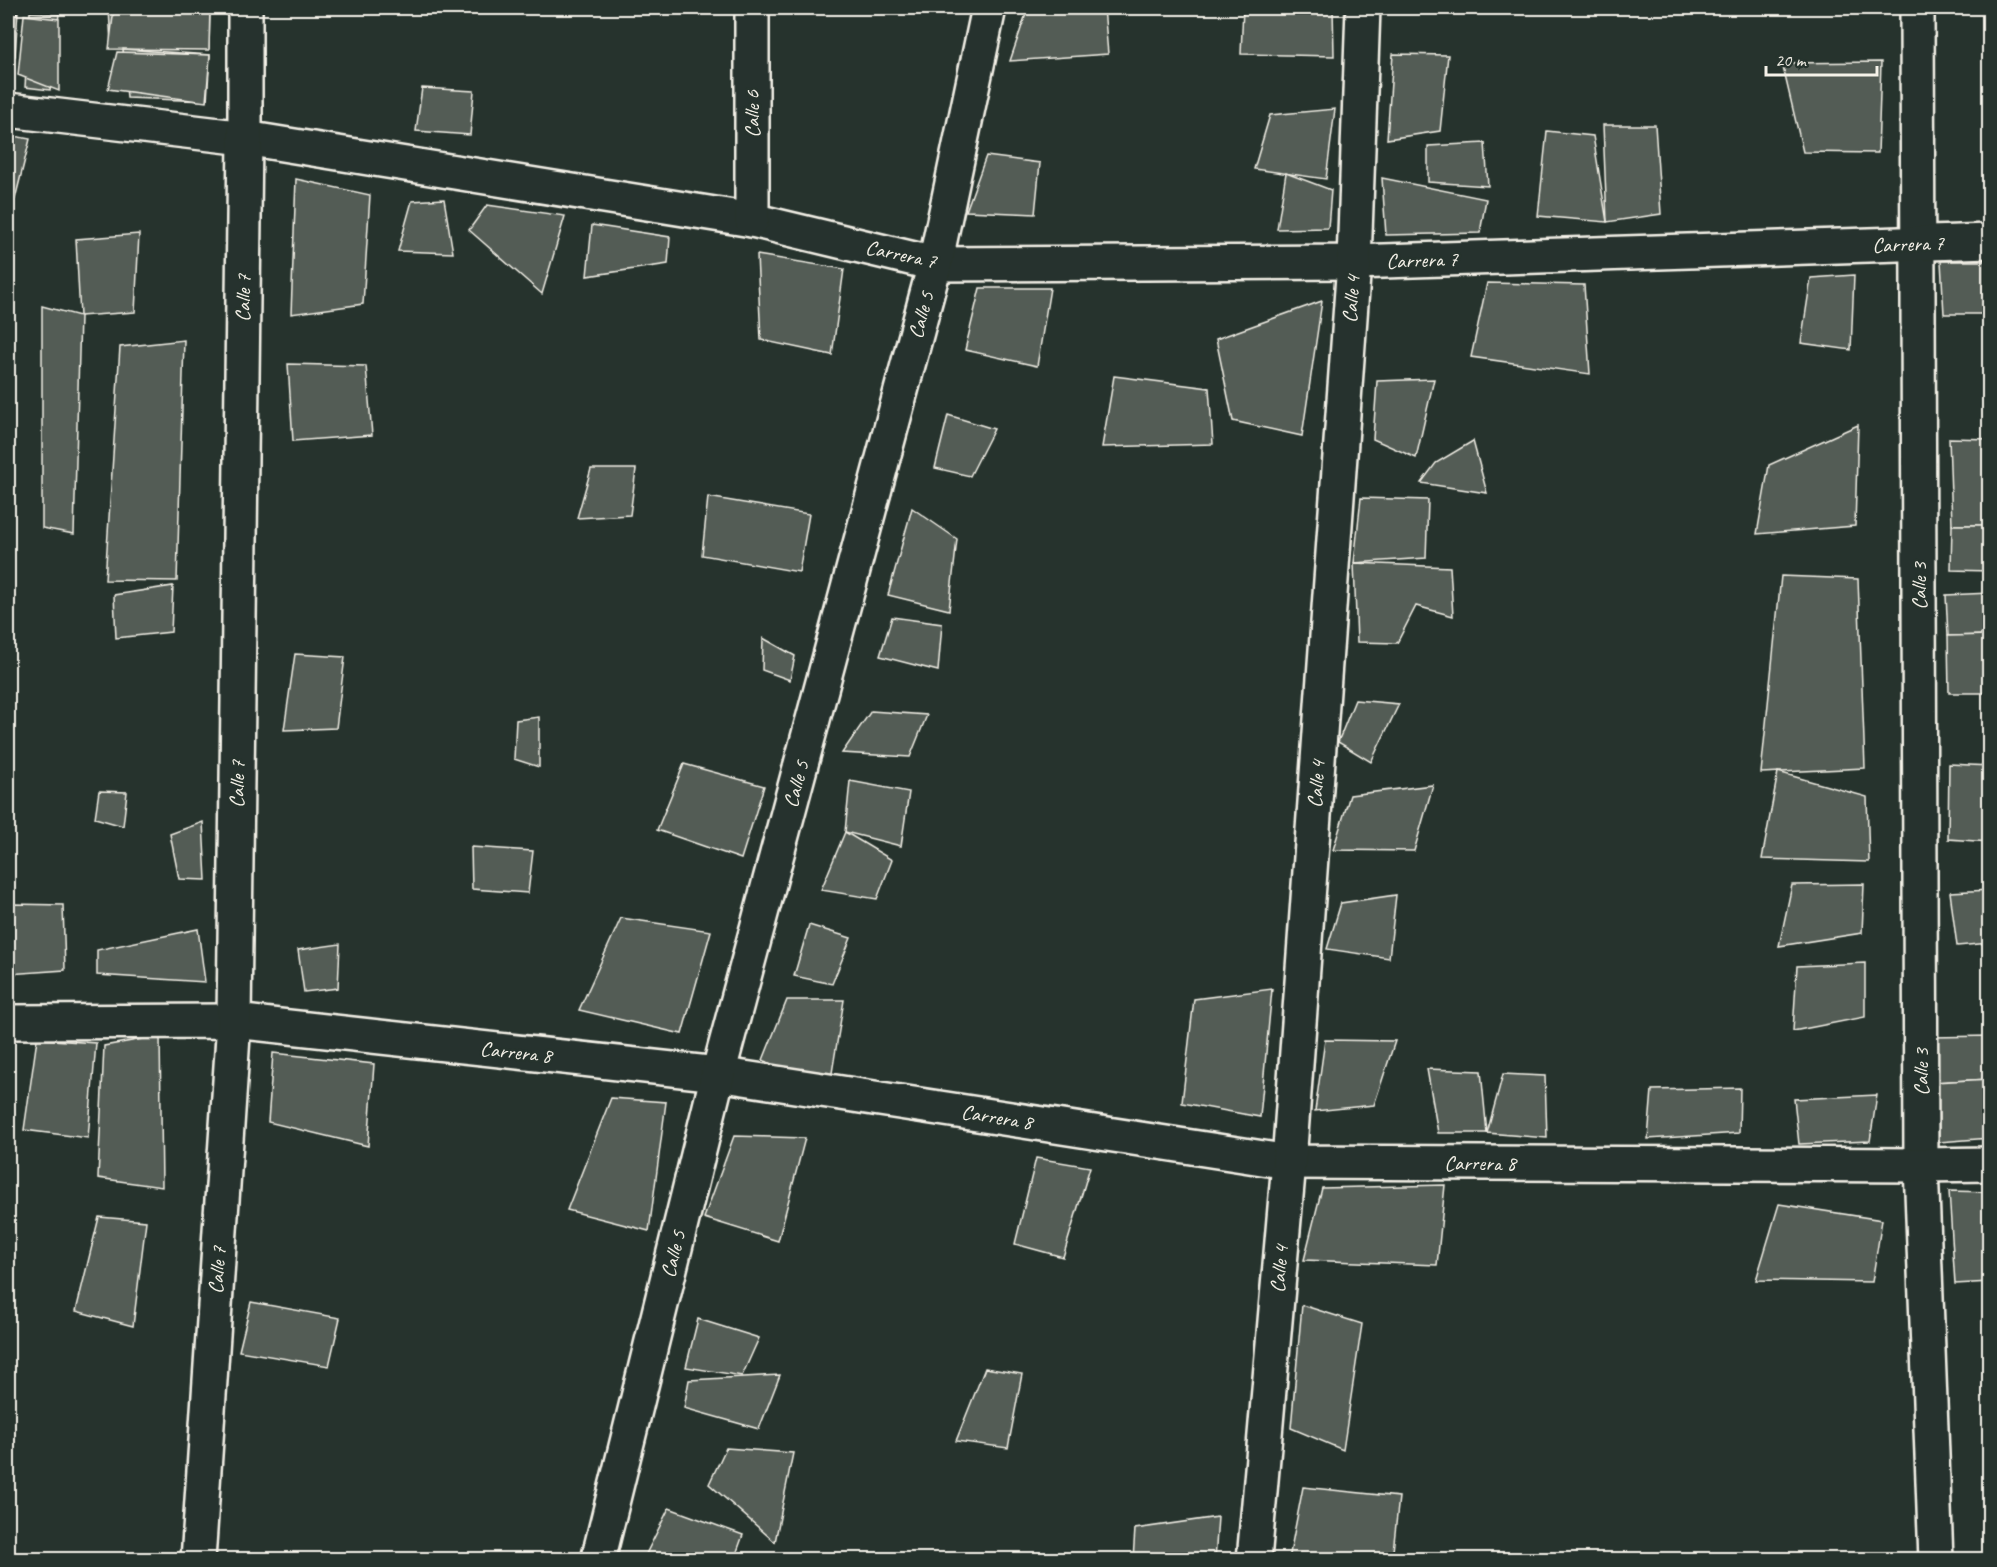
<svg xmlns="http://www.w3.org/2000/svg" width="1997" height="1567" viewBox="0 0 1997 1567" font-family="Caveat,sans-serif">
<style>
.building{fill:#525c55;stroke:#f4f1e8;stroke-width:1.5}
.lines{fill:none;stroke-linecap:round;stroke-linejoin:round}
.minor-casing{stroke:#f4f1e8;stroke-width:38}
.minor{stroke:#26332d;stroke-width:33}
.labels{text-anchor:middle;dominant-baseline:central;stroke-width:5;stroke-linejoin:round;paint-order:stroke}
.street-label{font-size:21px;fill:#f4f1e8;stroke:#26332d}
</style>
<rect width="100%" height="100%" fill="#26332d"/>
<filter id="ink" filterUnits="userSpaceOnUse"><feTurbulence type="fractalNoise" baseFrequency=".0167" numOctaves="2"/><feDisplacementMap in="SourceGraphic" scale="12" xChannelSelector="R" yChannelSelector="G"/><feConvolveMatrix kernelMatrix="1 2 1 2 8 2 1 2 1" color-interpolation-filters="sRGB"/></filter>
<g filter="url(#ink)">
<!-- building -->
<g class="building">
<path d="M109 8H210L209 48 111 45Z"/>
<path d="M114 8H210L209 50 109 49Z"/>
<path d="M1028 8H1104L1108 54 1010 61Z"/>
<path d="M1243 8H1333L1334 56 1241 54Z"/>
<path d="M18 10 15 56 8 61V12Z"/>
<path d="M17 12 8 35V13Z"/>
<path d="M30 12 59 14 50 90 25 87Z"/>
<path d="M24 15 59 19V91L18 75Z"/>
<path d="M123 49 210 55 207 101 127 98Z"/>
<path d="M117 52 210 55 206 102 108 89Z"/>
<path d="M1393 54 1448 55 1440 131 1387 139Z"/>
<path d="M1881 62 1878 153 1803 152 1782 63Z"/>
<path d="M422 88 474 91 470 135 416 131Z"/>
<path d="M1335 109 1326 179 1254 169 1270 115Z"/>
<path d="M1603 125H1655L1661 214 1607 222Z"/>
<path d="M1547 131 1593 136 1607 222 1538 216Z"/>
<path d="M8 135 30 139 15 199 8 197Z"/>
<path d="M1485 143 1488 186 1428 182V146Z"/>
<path d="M986 156 1040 163 1035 214 966 211Z"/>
<path d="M1286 173 1331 190 1328 228 1277 229Z"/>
<path d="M1382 178 1486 199 1480 233 1386 235Z"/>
<path d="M296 179 370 195 363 304 291 314Z"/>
<path d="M444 199 453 253 398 251 412 201Z"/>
<path d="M487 205 565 216 542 294 469 230Z"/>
<path d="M592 225 670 237 668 264 587 276Z"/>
<path d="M139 234 135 312 80 316 76 239Z"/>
<path d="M757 255 844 269 832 355 761 340Z"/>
<path d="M1941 261H1990V314H1944Z"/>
<path d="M1854 275 1851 350 1801 343 1811 278Z"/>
<path d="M1487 283 1584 285 1590 374 1471 357Z"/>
<path d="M980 288H1050L1037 366 965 350Z"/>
<path d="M1322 301 1302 436 1233 421 1216 339Z"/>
<path d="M42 306 80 316 74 534 42 528Z"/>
<path d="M184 340 177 581 105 580 120 347Z"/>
<path d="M288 364 366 366 372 435 293 441Z"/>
<path d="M1114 376 1209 388 1213 444 1102 447Z"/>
<path d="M1434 379 1416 458 1373 439 1377 381Z"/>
<path d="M948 415 994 429 970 476 935 468Z"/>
<path d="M1858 425 1855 526 1757 534 1769 465Z"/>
<path d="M1949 438 1990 439V525H1952Z"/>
<path d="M1473 441 1487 493 1421 483 1436 463Z"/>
<path d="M591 469H636L630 515 577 518Z"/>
<path d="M708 497 809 514 799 572 702 555Z"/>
<path d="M1361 498 1428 500 1426 558 1354 563Z"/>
<path d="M912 508 957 539 949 610 888 595Z"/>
<path d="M1952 525H1990V571L1951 570Z"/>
<path d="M1354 563 1450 567 1453 616 1416 606 1397 643 1357 642Z"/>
<path d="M1781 576 1858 579 1865 768 1761 773Z"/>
<path d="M173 586 171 632 116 638 114 595Z"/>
<path d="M1990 593V635L1948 636 1946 595Z"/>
<path d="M892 617 942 624 938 671 880 656Z"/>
<path d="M1990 635V693H1949L1948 636Z"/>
<path d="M763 638 795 656 790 680 762 670Z"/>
<path d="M295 654 345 657 336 728 284 730Z"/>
<path d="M1355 700 1399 704 1371 762 1338 742Z"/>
<path d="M871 711 927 715 910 757 842 753Z"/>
<path d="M539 717V767L514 759 516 720Z"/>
<path d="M684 764 764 786 741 859 657 830Z"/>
<path d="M1949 764 1990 766V842L1948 839Z"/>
<path d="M1778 772 1867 797 1869 862 1762 859Z"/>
<path d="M850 781 909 792 901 846 845 832Z"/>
<path d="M1433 785 1414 851 1333 850 1350 795Z"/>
<path d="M99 791 127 792 123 826 95 818Z"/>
<path d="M203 822 206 880 179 879 170 834Z"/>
<path d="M845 832 892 860 877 899 821 890Z"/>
<path d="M471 847 533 851 528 893 472 889Z"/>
<path d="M1864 884 1862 933 1779 946 1792 885Z"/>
<path d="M1990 890V943L1957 946 1950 892Z"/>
<path d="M1396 895 1389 958 1327 949 1341 903Z"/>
<path d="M11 904 63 905 65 970 8 974Z"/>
<path d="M621 918 711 931 682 1034 579 1010Z"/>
<path d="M809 925 851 938 832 984 794 976Z"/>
<path d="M198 929 205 982 97 975V950Z"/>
<path d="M340 944 338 988 304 992 298 950Z"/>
<path d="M1865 963V1017L1793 1031 1797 966Z"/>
<path d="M1272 989 1260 1117 1182 1103 1194 999Z"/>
<path d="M787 1000H844L829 1091 763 1060Z"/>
<path d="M160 1036 162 1187 98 1178 104 1046Z"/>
<path d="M1990 1036V1079L1933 1082V1037Z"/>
<path d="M37 1039 96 1043 88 1138 24 1130Z"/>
<path d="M1325 1040 1395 1041 1374 1105 1315 1111Z"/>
<path d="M273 1053 374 1064 368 1146 268 1122Z"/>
<path d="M1427 1069 1481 1071 1487 1133H1438Z"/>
<path d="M1503 1074 1545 1076 1547 1138 1487 1133Z"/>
<path d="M1990 1079V1138L1939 1142 1933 1082Z"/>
<path d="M1740 1088 1739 1133 1648 1139 1652 1090Z"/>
<path d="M1877 1095 1870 1141 1799 1144 1794 1099Z"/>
<path d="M611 1098 666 1102 649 1231 567 1210Z"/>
<path d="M734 1136 805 1138 778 1241 704 1218Z"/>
<path d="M1036 1158 1090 1167 1063 1257 1015 1244Z"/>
<path d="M1445 1185 1437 1265 1304 1260 1322 1188Z"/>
<path d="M1949 1191 1990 1192V1282L1955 1284Z"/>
<path d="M1779 1204 1882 1220 1872 1282 1756 1280Z"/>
<path d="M99 1217 146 1221 133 1326 76 1311Z"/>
<path d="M251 1302 340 1318 329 1366 239 1351Z"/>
<path d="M1302 1305 1362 1324 1343 1450 1291 1428Z"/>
<path d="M698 1319 759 1338 742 1376 686 1367Z"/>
<path d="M985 1368 1022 1374 1008 1448 956 1441Z"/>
<path d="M780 1375 759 1429 684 1408 689 1380Z"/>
<path d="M726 1448 793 1453 775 1542 709 1484Z"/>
<path d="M1303 1487 1399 1497 1392 1560 1289 1559Z"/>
<path d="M669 1508 743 1535 734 1560H643Z"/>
<path d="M1218 1517 1215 1560H1133L1135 1529Z"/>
</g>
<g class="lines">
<defs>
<g id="minor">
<path d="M1917 8 1921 1165 1936 1560"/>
<path d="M8 110 245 138 752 220 935 264 1354 262 1990 241"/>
<path d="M752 220V8"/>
<path d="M8 1022 234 1021 718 1074 1289 1162 1921 1165 1990 1164"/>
<path d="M198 1560 234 1021 245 138V8"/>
<path d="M598 1560 718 1074 935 264 989 8"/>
<path d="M1254 1560 1289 1162 1354 262 1363 8"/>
</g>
</defs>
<!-- minor casing -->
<use href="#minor" class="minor-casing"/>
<!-- minor -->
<use href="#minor" class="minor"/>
</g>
</g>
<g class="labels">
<!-- street labels -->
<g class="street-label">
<text transform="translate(752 114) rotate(-90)">Calle 6</text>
<text transform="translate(1908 244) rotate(-2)">Carrera 7</text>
<text transform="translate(901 254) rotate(12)">Carrera 7</text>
<text transform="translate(1422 260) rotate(-2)">Carrera 7</text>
<text transform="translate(243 298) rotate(-89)">Calle 7</text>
<text transform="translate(1351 299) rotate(-86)">Calle 4</text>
<text transform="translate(921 315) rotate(-75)">Calle 5</text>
<text transform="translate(1919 586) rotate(-90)">Calle 3</text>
<text transform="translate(237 784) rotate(-89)">Calle 7</text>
<text transform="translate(796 784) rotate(-75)">Calle 5</text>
<text transform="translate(1316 784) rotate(-86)">Calle 4</text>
<text transform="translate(516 1052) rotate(6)">Carrera 8</text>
<text transform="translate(1921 1072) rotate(-90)">Calle 3</text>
<text transform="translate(997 1117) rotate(9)">Carrera 8</text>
<text x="1480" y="1163">Carrera 8</text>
<text transform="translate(673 1254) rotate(-76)">Calle 5</text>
<text transform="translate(1279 1269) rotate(-85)">Calle 4</text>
<text transform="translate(217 1270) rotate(-86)">Calle 7</text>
</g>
</g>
<!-- margin -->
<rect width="1997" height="1567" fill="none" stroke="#26332d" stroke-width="30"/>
<rect x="15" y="15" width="1967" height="1537" fill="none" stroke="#f4f1e8" stroke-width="2" filter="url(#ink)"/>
<!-- scale -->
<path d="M1766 66v9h111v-9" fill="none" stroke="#f4f1e8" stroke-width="3"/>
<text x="1775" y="66" font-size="18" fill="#f4f1e8" stroke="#26332d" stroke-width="4.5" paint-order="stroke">20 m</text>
</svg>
